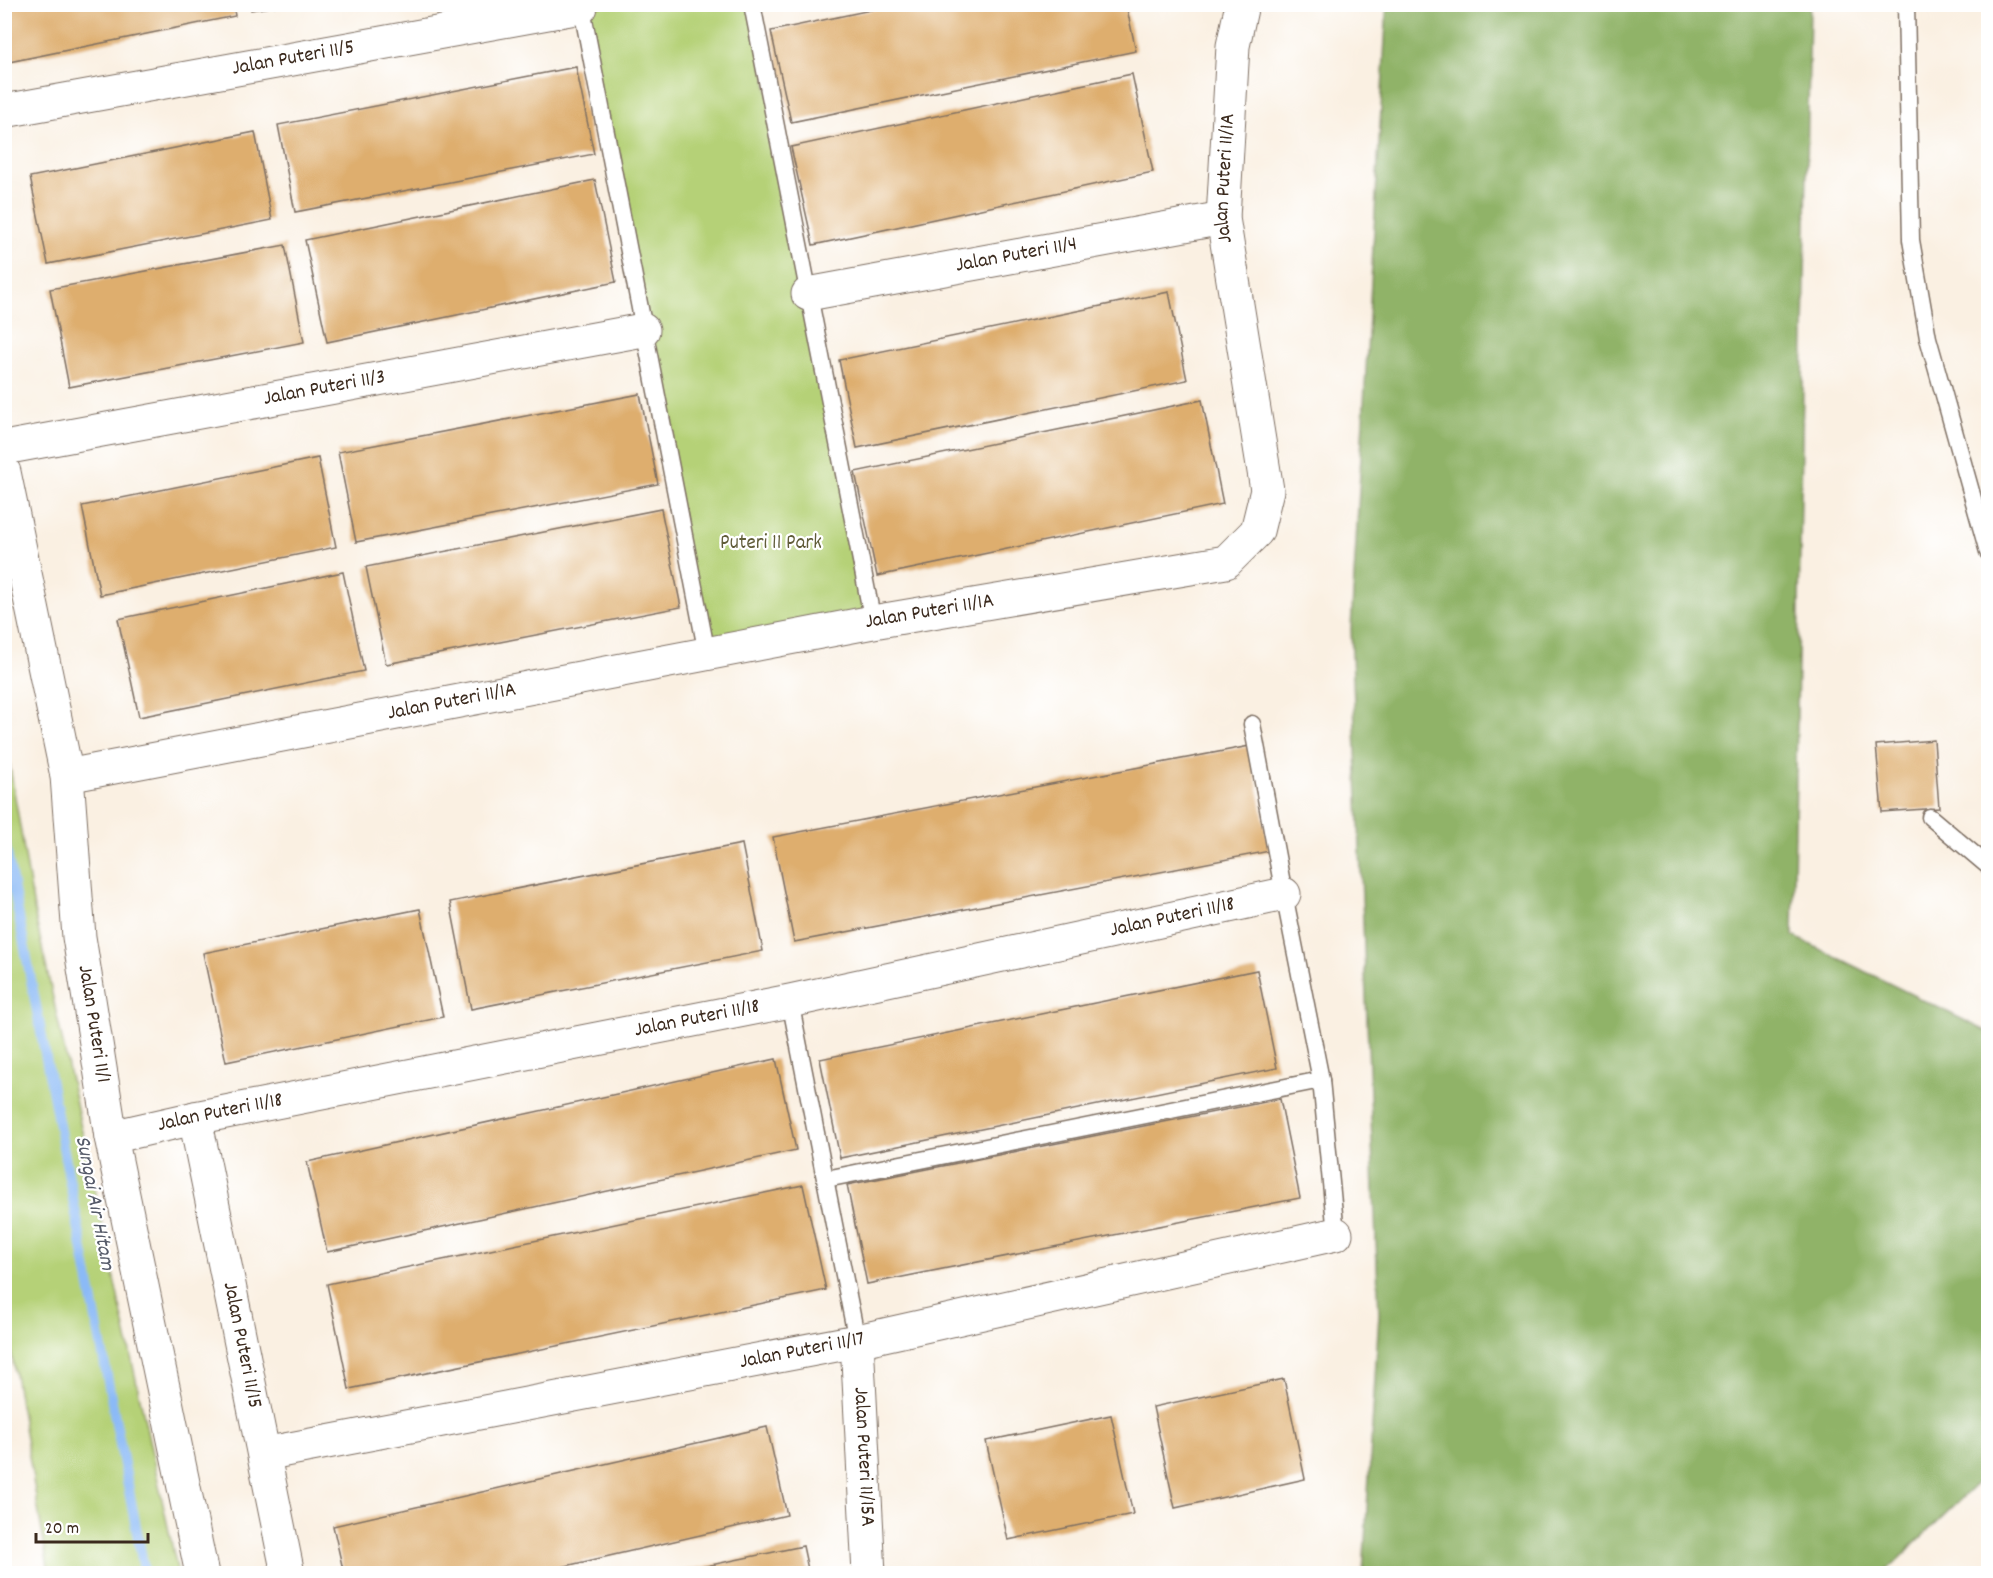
<svg xmlns="http://www.w3.org/2000/svg" width="1993" height="1578" viewBox="0 0 1993 1578" font-family="Dekko,sans-serif">
<style>
.green{fill:#b5d177;stroke:#787e4a;stroke-width:1.5}
.forest{fill:#90b368;stroke:#666e43;stroke-width:1.5}
.lines{fill:none;stroke-linecap:round;stroke-linejoin:round}
.stream{stroke:#8bbaf6;stroke-width:10}
.building{fill:#deae6e}
.service-casing{stroke:#7e6f63;stroke-width:19}
.minor-casing{stroke:#7e6f63;stroke-width:35}
.service{stroke:#fff;stroke-width:16}
.minor{stroke:#fff;stroke-width:33}
.labels{text-anchor:middle;dominant-baseline:central;stroke-width:4.5;stroke-linejoin:round;paint-order:stroke}
.street-label{font-size:21px;fill:#3b2a1e;stroke:#fff}
.park-label{font-size:21px;fill:#605c39;stroke:#fff}
.water-label{font-size:22px;font-style:italic;fill:#575c6a;stroke:#fff}
</style>
<rect width="100%" height="100%" fill="#fff"/>
<filter id="ink" filterUnits="userSpaceOnUse"><feTurbulence type="fractalNoise" baseFrequency=".0167" numOctaves="2"/><feDisplacementMap in="SourceGraphic" scale="12" xChannelSelector="R" yChannelSelector="G"/><feConvolveMatrix kernelMatrix="1 2 1 2 8 2 1 2 1" color-interpolation-filters="sRGB"/></filter>
<filter id="wash" filterUnits="userSpaceOnUse"><feTurbulence type="fractalNoise" baseFrequency=".008" numOctaves="4" result="noise"/><feDisplacementMap in="SourceGraphic" scale="24" xChannelSelector="R" yChannelSelector="G"/><feGaussianBlur stdDeviation="1.35" result="paint"/><feColorMatrix in="noise" values="0 0 0 0 0 0 0 0 0 0 0 0 0 0 0 0 0 1.4 0 .05"/><feComposite in="paint" operator="in"/></filter>
<g filter="url(#wash)">
<rect width="100%" height="100%" fill="#faf0e2"/>
<!-- green -->
<g class="green">
<path d="M581 5H751L873 622 707 654Z"/>
<path d="M5 738 35 915 178 1573H49L4 1310Z"/>
</g>
<!-- forest -->
<path class="forest" d="M1387 5H1810L1793 936 1988 1032V1473L1884 1573H1363L1379 1314 1351 629Z"/>
<g class="lines">
<!-- stream -->
<path class="stream" d="M4 839 145 1574"/>
</g>
<g id="blocks">
<!-- building -->
<g class="building">
<path d="M4 4H233L235 16 4 63Z"/>
<path d="M899 4H1126L1136 51 791 122 771 31Z"/>
<path d="M250 5H277V6L251 10Z"/>
<path d="M576 67 594 154 295 212 278 125Z"/>
<path d="M1132 74 1153 172 813 245 791 147Z"/>
<path d="M255 132 272 220 48 264 30 177Z"/>
<path d="M595 180 616 282 327 342 305 240Z"/>
<path d="M285 245 304 342 69 387 50 289Z"/>
<path d="M1169 292 1187 380 857 448 839 360Z"/>
<path d="M640 394 658 484 356 542 338 452Z"/>
<path d="M1202 400 1223 504 877 576 855 472Z"/>
<path d="M318 458 336 547 100 595 82 506Z"/>
<path d="M661 509 681 607 386 664 366 567Z"/>
<path d="M343 572 364 671 139 717 118 619Z"/>
<path d="M1934 740 1939 808 1882 812 1876 745Z"/>
<path d="M1250 746 1270 851 794 942 773 837Z"/>
<path d="M742 844 763 951 471 1009 450 902Z"/>
<path d="M420 909 443 1017 226 1062 203 953Z"/>
<path d="M1257 970 1277 1068 840 1158 820 1059Z"/>
<path d="M776 1059 796 1150 327 1252 307 1162Z"/>
<path d="M1280 1099 1300 1198 867 1284 847 1185Z"/>
<path d="M803 1185 826 1290 349 1389 327 1284Z"/>
<path d="M1284 1379 1305 1479 1175 1508 1153 1407Z"/>
<path d="M1111 1415 1133 1514 1008 1540 986 1441Z"/>
<path d="M767 1427 787 1515 531 1574H344L333 1526Z"/>
<path d="M803 1546 809 1574H678L677 1572Z"/>
</g>
</g>
</g>
<g filter="url(#ink)">
<use href="#blocks" fill-opacity="0" stroke="#7e6f63" stroke-width="1.5"/>
<g class="lines">
<defs>
<g id="service">
<path d="M581 4 707 654"/>
<path d="M752 4 873 622"/>
<path d="M1906 4 1911 240 1928 338 1988 552"/>
<path d="M1252 724 1284 894 1321 1080 1336 1234"/>
<path d="M1930 817 1988 866"/>
<path d="M790 1001 857 1341"/>
<path d="M826 1179 1321 1080"/>
</g>
<g id="minor">
<path id="s1" d="M4 111 581 7"/>
<path id="s2" d="M808 294 1223 218"/>
<path id="s3" d="M4 448 643 330"/>
<path id="s4" d="M4 472 67 776 79 937 111 1137 202 1574"/>
<path id="s5" d="M67 776 873 622 1226 562 1257 531 1267 490 1223 218 1233 46 1242 4"/>
<path id="s6" d="M195 1118 288 1574"/>
<path id="s7" d="M111 1137 195 1118 790 1001 1284 894"/>
<path id="s8" d="M857 1341 869 1574"/>
<path id="s9" d="M264 1454 857 1341 1336 1234"/>
</g>
</defs>
<!-- service casing -->
<use href="#service" class="service-casing"/>
<!-- minor casing -->
<use href="#minor" class="minor-casing"/>
<!-- service -->
<use href="#service" class="service"/>
<!-- minor -->
<use href="#minor" class="minor"/>
</g>
</g>
<g class="labels">
<!-- street labels -->
<g class="street-label">
<text stroke="none"><textPath href="#s1" startOffset="294">Jalan Puteri 11/5</textPath></text>
<text stroke="none"><textPath href="#s5" startOffset="1580">Jalan Puteri 11/1A</textPath></text>
<text stroke="none"><textPath href="#s2" startOffset="212">Jalan Puteri 11/4</textPath></text>
<text stroke="none"><textPath href="#s3" startOffset="326">Jalan Puteri 11/3</textPath></text>
<text stroke="none"><textPath href="#s5" startOffset="878">Jalan Puteri 11/1A</textPath></text>
<text stroke="none"><textPath href="#s5" startOffset="392">Jalan Puteri 11/1A</textPath></text>
<text stroke="none"><textPath href="#s7" startOffset="1084">Jalan Puteri 11/18</textPath></text>
<text stroke="none"><textPath href="#s7" startOffset="598">Jalan Puteri 11/18</textPath></text>
<text stroke="none"><textPath href="#s4" startOffset="560">Jalan Puteri 11/1</textPath></text>
<text stroke="none"><textPath href="#s7" startOffset="112">Jalan Puteri 11/18</textPath></text>
<text stroke="none"><textPath href="#s6" startOffset="232">Jalan Puteri 11/15</textPath></text>
<text stroke="none"><textPath href="#s9" startOffset="548">Jalan Puteri 11/17</textPath></text>
<text stroke="none"><textPath href="#s8" startOffset="116">Jalan Puteri 11/15A</textPath></text>
</g>
<!-- park labels -->
<g class="park-label">
<text x="771" y="544">Puteri 11 Park</text>
</g>
<!-- water labels -->
<g class="water-label">
<text transform="translate(94 1203) rotate(79)">Sungai Air Hitam</text>
</g>
</g>
<!-- margin -->
<rect width="1993" height="1578" fill="none" stroke="#fff" stroke-width="24"/>
<!-- scale -->
<path d="M36 1533v9h112v-9" fill="none" stroke="#3b2a1e" stroke-width="3"/>
<text x="45" y="1533" font-size="18" fill="#3b2a1e" stroke="#ffffff" stroke-width="4.5" paint-order="stroke">20 m</text>
</svg>
